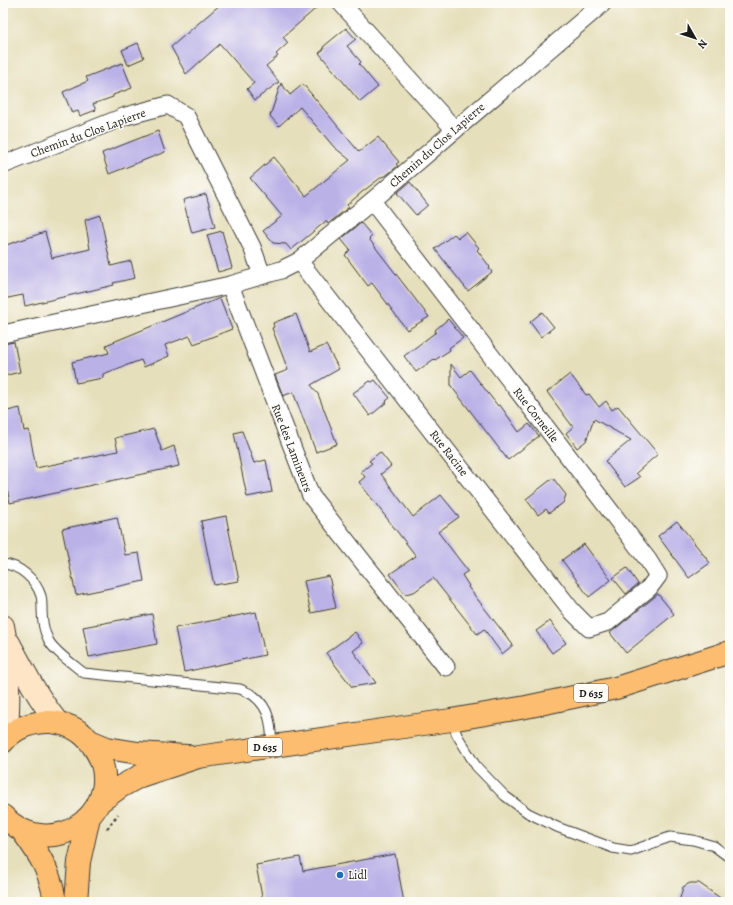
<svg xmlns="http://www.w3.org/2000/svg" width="733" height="905" viewBox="0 0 733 905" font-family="Alegreya,serif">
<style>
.building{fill:#bab1e7}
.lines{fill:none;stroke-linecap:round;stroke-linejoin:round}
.lane-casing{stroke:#3a3934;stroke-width:11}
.street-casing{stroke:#3a3934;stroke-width:19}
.secondary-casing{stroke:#3a3934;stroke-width:24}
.primary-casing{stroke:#3a3934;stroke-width:24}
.path{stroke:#3a3934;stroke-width:2.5;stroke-dasharray:3 3;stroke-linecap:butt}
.lane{stroke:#fff;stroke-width:9}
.street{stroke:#fff;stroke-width:17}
.secondary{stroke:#fee5c5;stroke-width:22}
.primary{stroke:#fcbd6f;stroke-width:22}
.poi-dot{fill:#1f6fb2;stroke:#fdfcf7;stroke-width:1.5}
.labels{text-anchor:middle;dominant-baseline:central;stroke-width:3;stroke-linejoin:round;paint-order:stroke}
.shield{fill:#fdfcf7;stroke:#605f5e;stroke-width:1}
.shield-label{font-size:11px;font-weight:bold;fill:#1c1c1c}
.street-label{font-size:12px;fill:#1c1c1c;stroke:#fdfcf7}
.poi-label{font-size:12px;fill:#1c1c1c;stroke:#fdfcf7;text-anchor:start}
</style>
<rect width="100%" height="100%" fill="#fdfcf7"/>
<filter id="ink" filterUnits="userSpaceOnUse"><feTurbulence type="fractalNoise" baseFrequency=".025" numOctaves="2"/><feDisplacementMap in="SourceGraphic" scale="8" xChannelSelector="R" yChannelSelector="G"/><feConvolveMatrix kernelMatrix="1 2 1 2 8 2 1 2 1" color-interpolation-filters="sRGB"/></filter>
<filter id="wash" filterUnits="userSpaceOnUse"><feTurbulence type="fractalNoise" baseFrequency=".012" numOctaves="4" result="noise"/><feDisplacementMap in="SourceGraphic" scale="16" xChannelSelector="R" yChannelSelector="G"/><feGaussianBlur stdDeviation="0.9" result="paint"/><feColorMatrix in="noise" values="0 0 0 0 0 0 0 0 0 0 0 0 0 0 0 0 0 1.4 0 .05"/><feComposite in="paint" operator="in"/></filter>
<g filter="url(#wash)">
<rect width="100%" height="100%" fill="#e6dfbb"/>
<g id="blocks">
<!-- building -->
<g class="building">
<path d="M222 3H322L283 37 288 43 276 54 278 56 266 66 279 82 255 100 247 89 254 83 220 44 186 74 171 47Z"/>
<path d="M346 28 356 39 347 46 361 62 359 64 378 87 360 102 319 53 324 49 323 47Z"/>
<path d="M138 43 144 58 128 65 122 50Z"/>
<path d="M122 63 132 88 113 95V97L93 104 96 110 80 116 78 111 72 113 63 92 88 81 86 77Z"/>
<path d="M281 83 290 95 303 84 359 152 378 137 399 162 396 164 398 166 384 177 383 176 362 192 347 205 349 207 328 224 326 221 291 250 286 244 273 243 263 231 282 216 250 178 274 157 306 196 350 160 334 147 300 107 279 126 270 116Z"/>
<path d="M158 131 165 152 109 174 102 153Z"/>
<path d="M410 182 428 205 416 215 397 193Z"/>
<path d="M206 194 215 227 192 233 183 200Z"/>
<path d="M100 215 111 266 131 261 135 278 113 283 114 285 25 306 23 295 3 299V246L45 232 52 258 90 249 85 220Z"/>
<path d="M361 223 372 236 369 239 429 317 407 330 372 283 368 286 345 255 350 250 341 239Z"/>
<path d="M222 231 232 268 218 272 207 235Z"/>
<path d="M466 232 479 248 477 250 490 267 489 268 492 272 468 291 435 249 454 234 458 238Z"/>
<path d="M220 298 232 329 194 344 190 336 165 345 169 356 144 367 141 360 103 374V378L76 383 72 362 109 353 106 345Z"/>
<path d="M542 312 554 327 541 337 530 322Z"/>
<path d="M296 314 310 352 326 345 339 369 311 385 318 394 337 444 316 452 293 392 283 396 275 375 288 370 272 328 274 327 273 323Z"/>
<path d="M448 319 463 338 449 348 450 350 435 360 434 359 416 372 404 356 436 332 435 330Z"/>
<path d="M14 342 20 372 3 376V344Z"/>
<path d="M451 364 461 377 470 370 498 406 500 405 519 432 529 424 539 436 508 460 451 386Z"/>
<path d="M570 374 586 395 589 394 599 407 606 401 612 410 618 406 658 454 636 473 640 477 625 487 605 461 631 440 594 419 586 441 577 448 566 433 573 427 547 392Z"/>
<path d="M375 380 390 398 386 401 387 402 370 416 353 393 370 381 372 382Z"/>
<path d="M20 408 24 431 29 430 36 468 118 451 115 438 154 429 162 451 174 446 179 466 10 503 3 469V412Z"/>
<path d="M242 431 254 463 266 460 272 492 247 497 234 433Z"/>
<path d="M380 452 391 466 381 474 413 517 441 495 459 517 438 532 468 571 462 575 469 586 468 587 513 645 502 654 484 629 477 634 433 578 414 592 405 594 390 574 416 556 359 482 365 477 361 472 372 463 369 461Z"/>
<path d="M553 478 566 495 563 503 549 513 546 509 538 515 526 499Z"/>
<path d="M226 516 239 581 214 585 201 521Z"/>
<path d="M117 517 125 555 139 553 144 581 76 595 62 529Z"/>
<path d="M677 521 710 563 689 578 658 536Z"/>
<path d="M584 544 611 580 589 597 562 560Z"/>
<path d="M627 568 638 584 626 594 613 578Z"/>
<path d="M329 576 336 608 311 613 304 581Z"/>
<path d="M658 594 674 614 626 653 610 633Z"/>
<path d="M256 612 265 655 184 672 175 628Z"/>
<path d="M152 614 157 644 89 657 83 627Z"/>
<path d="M550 621 566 643 552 653 536 631Z"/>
<path d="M355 632 363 643 353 651 376 683 352 687 326 653Z"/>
<path d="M395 854 404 902H263L256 865 300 857 303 871Z"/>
<path d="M690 883H699L726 902H679L683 887Z"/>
</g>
</g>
</g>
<g filter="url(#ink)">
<use href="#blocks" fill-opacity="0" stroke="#3a3934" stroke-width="1"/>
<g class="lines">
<defs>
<g id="lane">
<path d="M3 564C20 565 36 580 41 596 42 600 42 605 42 609 42 619 43 629 48 639 52 650 74 665 84 673L240 689C244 691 250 693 254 696 271 709 271 727 272 746"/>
<path d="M451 720 457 735 476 766 505 796 528 813 557 827 613 848 631 851 670 837 693 840 714 846 730 858"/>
</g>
<g id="street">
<path d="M341 3 455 130"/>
<path d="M3 165 126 116 168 105 186 116 252 247 262 275"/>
<path d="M299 261 572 611 589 628 608 622 649 588 658 576 648 560 372 201"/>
<path d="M230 285 311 496 446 667"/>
<path d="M3 334 230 285 281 270 299 261 372 201 603 3"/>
</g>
<g id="secondary">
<path d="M3 626C6 640 7 653 7 667 9 691 9 714 6 738"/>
<path d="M9 643C24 671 38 698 58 723"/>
</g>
<g id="primary">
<path d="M90 741 107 748 138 753 187 756"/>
<path d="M3 742C15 727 34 721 52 722 69 724 84 732 93 746 133 803 56 869 3 816"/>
<path d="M99 802 120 787 140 776 198 757 451 720 526 707 616 688 730 652"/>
<path d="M23 832C40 855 51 873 55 902"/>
<path d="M76 902 79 862 89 817"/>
</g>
</defs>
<!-- lane casing -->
<use href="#lane" class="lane-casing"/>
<!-- street casing -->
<use href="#street" class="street-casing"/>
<!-- secondary casing -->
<use href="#secondary" class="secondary-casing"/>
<!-- primary casing -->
<use href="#primary" class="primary-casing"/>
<!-- path -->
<path class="path" d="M107 829 118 814"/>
<!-- lane -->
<use href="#lane" class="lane"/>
<!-- street -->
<use href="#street" class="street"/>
<!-- secondary -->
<use href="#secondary" class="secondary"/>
<!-- primary -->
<use href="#primary" class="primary"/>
</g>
</g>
<!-- markers -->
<circle class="poi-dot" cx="340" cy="875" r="4"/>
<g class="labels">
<!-- shield labels -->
<g class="shield">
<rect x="574" y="684" width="34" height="18" rx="3"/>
<rect x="248" y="738" width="34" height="18" rx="3"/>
</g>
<g class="shield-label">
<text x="591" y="693">D 635</text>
<text x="265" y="747">D 635</text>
</g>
<!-- street labels -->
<g class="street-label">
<text transform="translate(88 133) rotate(-20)">Chemin du Clos Lapierre</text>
<text transform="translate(437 145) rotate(-41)">Chemin du Clos Lapierre</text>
<text transform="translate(536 415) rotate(52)">Rue Corneille</text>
<text transform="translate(292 448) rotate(69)">Rue des Lamineurs</text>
<text transform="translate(449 453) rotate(52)">Rue Racine</text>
</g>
<!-- poi labels -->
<g class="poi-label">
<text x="348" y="875">Lidl</text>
</g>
</g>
<!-- margin -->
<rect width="733" height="905" fill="none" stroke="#fdfcf7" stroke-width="16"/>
<!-- north arrow -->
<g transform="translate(695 38) rotate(129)" stroke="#fdfcf7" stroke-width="3" paint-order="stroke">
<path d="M0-3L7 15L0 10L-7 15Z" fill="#1c1c1c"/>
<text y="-6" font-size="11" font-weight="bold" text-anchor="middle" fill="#1c1c1c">N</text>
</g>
</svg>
